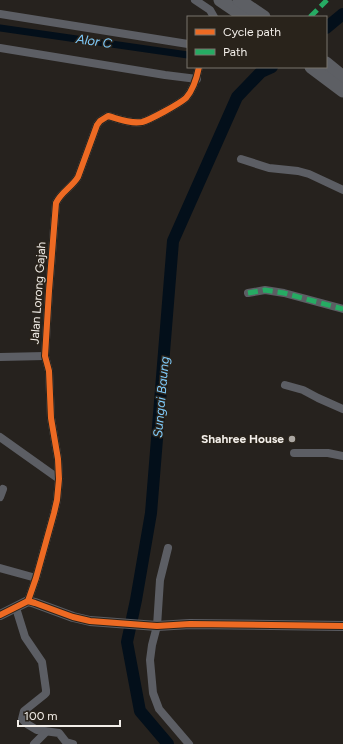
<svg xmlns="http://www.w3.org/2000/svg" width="343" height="744" viewBox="0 0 343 744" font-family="Figtree,sans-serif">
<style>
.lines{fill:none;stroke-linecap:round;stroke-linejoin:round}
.canal{stroke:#030f1a;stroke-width:7}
.river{stroke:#030f1a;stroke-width:12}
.minor{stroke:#5c5e64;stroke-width:8}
.tertiary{stroke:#5c5e64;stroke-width:10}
.primary{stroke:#5d5f64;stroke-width:13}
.quiet{stroke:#26ab63;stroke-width:5;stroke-dasharray:10 5;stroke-linecap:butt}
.cycleway-casing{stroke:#29231b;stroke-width:8}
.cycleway{stroke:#ed6a23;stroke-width:6}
.poi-dot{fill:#aba7a2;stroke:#29231b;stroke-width:1.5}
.labels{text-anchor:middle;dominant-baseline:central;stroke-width:3;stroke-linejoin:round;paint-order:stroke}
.street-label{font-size:12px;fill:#f2eee9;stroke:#29231b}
.poi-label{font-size:12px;font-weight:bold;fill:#f2eee9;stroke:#29231b;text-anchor:end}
.water-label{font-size:13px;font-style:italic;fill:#7fcbfc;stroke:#29231b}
</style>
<rect width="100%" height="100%" fill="#26221e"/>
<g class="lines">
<!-- canal -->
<path class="canal" d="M0 28 188 55"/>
<!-- river -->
<g class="river">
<path d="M326 28 343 14"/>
<path d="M168 744 140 711 127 642 136 600 151 513 173 241 237 97 261 72 272 67"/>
</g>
<!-- minor -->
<g class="minor">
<path d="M195 0 210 10 214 17"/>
<path d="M0 14 188 44"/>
<path d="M0 48 165 75 197 79"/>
<path d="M241 159 269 168 298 171 309 174 343 190"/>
<path d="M248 293 265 290 284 293 343 309"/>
<path d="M0 357 45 356"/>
<path d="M285 385 303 390 318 398 343 409"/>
<path d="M0 437 59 479"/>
<path d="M294 453H328L343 456"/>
<path d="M0 497 3 489"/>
<path d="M168 548 160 580 157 626 152 645 150 660 153 693 159 709 189 744"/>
<path d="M0 568 36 578"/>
<path d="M28 601 36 578 54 513 57 500 59 479 58 459 51 418 49 371 45 356 49 291 56 203C61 192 72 187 78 177L97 125 100 121 108 116C119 119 130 124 142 122 150 120 179 104 186 98 193 90 197 77 199 67"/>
<path d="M16 608 25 637 42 662 46 690V693L44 695 24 711 22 719 27 724 37 730 59 733 66 742 73 744"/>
<path d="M34 744 46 732"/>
</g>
<!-- tertiary -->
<path class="tertiary" d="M0 615 28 601 35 603 73 617 90 621 157 626 190 624 343 626"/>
<!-- primary -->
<g class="primary">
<path d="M220 0 245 17"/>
<path d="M239 0 264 17"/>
<path d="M326 63 343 77"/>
<path d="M311 67 343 91"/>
</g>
<!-- quiet -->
<g class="quiet">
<path d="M310 17 327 0"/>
<path d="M248 293 265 290 284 293 343 309"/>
</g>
<defs>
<g id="cycleway">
<path d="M28 601 36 578 54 513 57 500 59 479 58 459 51 418 49 371 45 356 49 291 56 203C61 192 72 187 78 177L97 125 100 121 108 116C119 119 130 124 142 122 150 120 179 104 186 98 193 90 197 77 199 67"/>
<path d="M0 615 28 601 35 603 73 617 90 621 157 626 190 624 343 626"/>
</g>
</defs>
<!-- cycleway casing -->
<use href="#cycleway" class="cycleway-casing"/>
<!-- cycleway -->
<use href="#cycleway" class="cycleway"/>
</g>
<!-- markers -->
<circle class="poi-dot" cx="292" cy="439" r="4"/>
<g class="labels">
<!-- street labels -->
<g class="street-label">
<text transform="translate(38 293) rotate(-86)">Jalan Lorong Gajah</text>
</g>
<!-- poi labels -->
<g class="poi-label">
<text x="284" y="439">Shahree House</text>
</g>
<!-- water labels -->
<g class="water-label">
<text transform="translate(94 41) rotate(8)">Alor C</text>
<text transform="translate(161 397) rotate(-85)">Sungai Baung</text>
</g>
</g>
<!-- legend -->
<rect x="187" y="16" width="140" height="52" fill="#29231b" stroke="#79746d"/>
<rect x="195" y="29" width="20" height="6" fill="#ed6a23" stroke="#79746d"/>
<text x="223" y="36" font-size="12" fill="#f2eee9">Cycle path</text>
<rect x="195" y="49" width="20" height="6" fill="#26ab63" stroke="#79746d"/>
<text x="223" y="56" font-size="12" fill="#f2eee9">Path</text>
<!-- scale -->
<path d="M18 720v6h102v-6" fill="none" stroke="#f2eee9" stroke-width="2"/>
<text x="24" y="720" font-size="12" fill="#f2eee9" stroke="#29231b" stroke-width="3" paint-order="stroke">100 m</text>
</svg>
